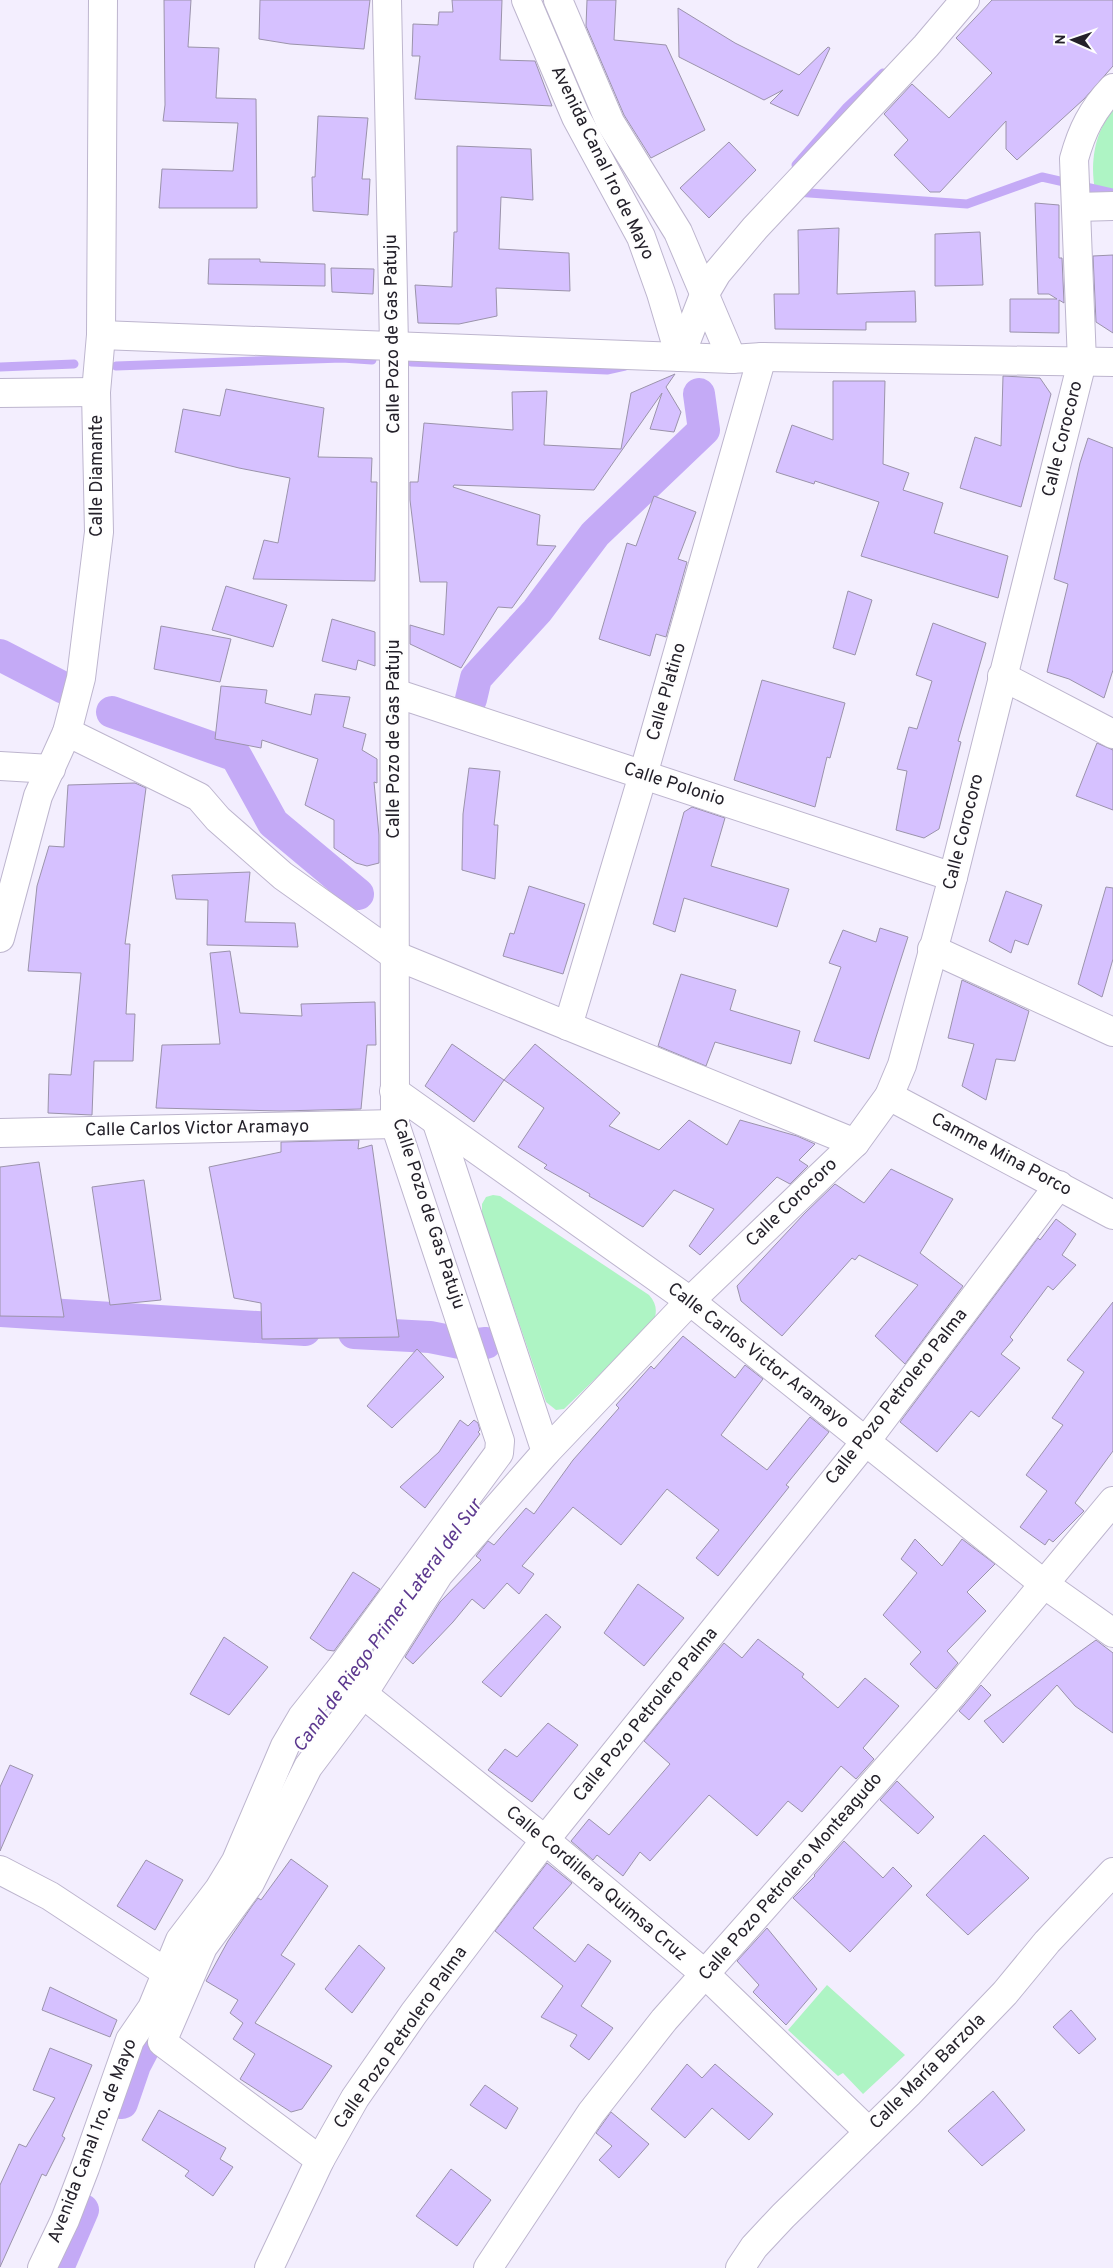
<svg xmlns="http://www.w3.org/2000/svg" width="1113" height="2268" viewBox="0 0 1113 2268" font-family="Overpass,sans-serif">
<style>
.green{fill:#aef4c4}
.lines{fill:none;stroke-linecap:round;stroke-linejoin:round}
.stream{stroke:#c4aaf6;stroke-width:9}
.canal{stroke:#c4aaf6;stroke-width:32}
.building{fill:#d6c1ff;stroke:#9b93ab}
.minor-casing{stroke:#bdb5ce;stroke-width:30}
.minor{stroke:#fff;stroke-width:28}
.labels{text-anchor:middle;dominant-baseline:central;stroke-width:4.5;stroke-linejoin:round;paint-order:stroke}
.street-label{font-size:18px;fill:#24212a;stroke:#fefefe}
.water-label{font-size:19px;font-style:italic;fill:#5c388f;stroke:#fefefe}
</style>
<rect width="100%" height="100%" fill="#f3eefe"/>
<!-- green -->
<g class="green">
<path d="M1113 110V190H1095C1090 163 1094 133 1113 110Z"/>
<path d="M493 1195 500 1196 649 1295C657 1304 658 1313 652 1324L564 1409 556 1410 546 1402 482 1214V1204L486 1197Z"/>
<path d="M827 1985 905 2055 863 2094 843 2073 838 2076 788 2030Z"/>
</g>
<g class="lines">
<!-- stream -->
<g class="stream">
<path d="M796 165 847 107 883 73"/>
<path d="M795 192 967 204 1042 177 1113 193"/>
<path d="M411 362 607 370 625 366"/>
<path d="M116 366 342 358 372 360"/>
<path d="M0 367 74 364"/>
</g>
<!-- canal -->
<g class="canal">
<path d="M0 655 64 688"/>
<path d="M471 699 476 678 537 611 595 534 704 430 699 394"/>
<path d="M112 712 236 756 273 823 358 894"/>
<path d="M0 1311 305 1330"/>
<path d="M354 1333 430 1337 470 1345 486 1343"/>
<path d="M122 2103 135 2065 168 2002"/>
<path d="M58 2268 83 2210"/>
</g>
</g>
<!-- building -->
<g class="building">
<path d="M164 0H191L188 47 219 48 216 98 256 99 257 208H159L162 169 233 171 238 123 163 121 165 105Z"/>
<path d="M260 0H370L364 49 290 44 259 39Z"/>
<path d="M452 0H502L500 60 535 61 552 106 415 99 420 56H412L413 24 438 25 439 12H453Z"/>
<path d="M587 0H616L614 40 666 45 705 130 651 158 624 115 586 26Z"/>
<path d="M992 0H1113V66L1084 99 1017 160 1006 149V121L940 192H930L894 155 908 140 884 114 912 84 949 118 992 73 956 38Z"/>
<path d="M678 8 735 43 799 75 828 47 830 48 798 116 770 103 783 90 764 100 679 57Z"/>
<path d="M318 116 368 118 362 179H370L368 215 313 211 312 177H315Z"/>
<path d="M729 142 756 170 709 218 680 188Z"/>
<path d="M457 146 531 149 533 200 501 197 499 249 569 253 570 291 496 288 497 316 459 324 418 323 415 285 452 287 454 232H457Z"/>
<path d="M1035 203 1059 205V258H1062L1064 303 1059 300V333L1010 332V299H1057L1049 294H1038Z"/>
<path d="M839 228 837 294 915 291 916 322H866V330L775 329 774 294H799L798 230Z"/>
<path d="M980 232 983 285 935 286V234Z"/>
<path d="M1113 255V333L1096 322 1093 256Z"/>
<path d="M209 259H260V262L325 264V286L208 284Z"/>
<path d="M331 268 374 269 373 294 332 292Z"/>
<path d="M675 374 666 387 681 412 674 432 650 429 662 393 594 490 454 485 453 487 540 515 537 545 556 546 512 608 498 607 461 668 410 644V625L444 635 447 582H420L410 500V482H418L424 423 513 430 512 392 547 391 544 445 621 449 631 393Z"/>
<path d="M1003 376 1040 378 1051 394 1021 507 960 488 975 437 1001 446Z"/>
<path d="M833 381H885L883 464 909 473 903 490 943 503 934 533 1008 556 998 598 861 556 879 502 815 481 814 484 776 472 792 425 833 440Z"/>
<path d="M226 389 324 408 318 457 372 458 371 482H377L375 581 253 579 264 540 278 543 290 478 239 468 175 452 183 409 220 416Z"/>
<path d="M1088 438 1113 448V670L1104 698 1069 679 1047 672 1068 584 1054 579 1080 463Z"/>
<path d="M654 496 696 512 678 559 687 562 666 637 656 634 650 656 599 639 627 543 636 546Z"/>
<path d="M226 586 287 605 273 647 212 630Z"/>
<path d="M848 591 872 600 855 655 833 648Z"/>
<path d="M332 619 375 632V666L358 660 356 670 322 661Z"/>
<path d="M933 623 986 643 958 741 961 742 939 829 924 838 896 830 907 771 897 769 909 727 917 729 932 681 916 675Z"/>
<path d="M161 626 231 639 220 682 154 669Z"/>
<path d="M762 680 845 703 830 758 827 757 815 807 734 780Z"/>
<path d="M221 686 267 690 265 703 311 715 315 694 350 697 343 727 366 734 362 750 377 759V783L374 782 379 835V863L367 866 356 863 334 848V820L305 805 318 759 262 740 261 748 215 739Z"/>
<path d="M1097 743 1113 750V810L1076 796Z"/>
<path d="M469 768 500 771 494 825H498L495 879 462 870 463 814Z"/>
<path d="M135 783 146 788 125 944H130L126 1014H135L133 1061H94L92 1115 48 1113 49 1074 71 1075 81 973 28 971 37 886 49 846 64 847 68 785Z"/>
<path d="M692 807 725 818 711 866 789 889 777 927 684 898 675 932 653 924 684 812Z"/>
<path d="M250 872 245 922 295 923 298 947 207 945 208 900 176 899 172 875Z"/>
<path d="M529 886 585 904 563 974 503 956 510 933 514 934Z"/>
<path d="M1106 887 1113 888V959L1102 997 1078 984Z"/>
<path d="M1006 891 1042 905 1028 945 1015 940 1011 953 989 941Z"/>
<path d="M880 928 908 937 869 1059 814 1041 841 967 829 963 843 930 876 942Z"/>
<path d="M230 951 240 1013 302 1016 301 1004 375 1002 376 1045H367L361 1109 280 1111 156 1108 162 1045 220 1044 210 953Z"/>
<path d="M681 974 736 990 730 1010 800 1031 791 1064 715 1042 706 1066 658 1046Z"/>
<path d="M962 980 1029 1011 1015 1061 996 1059 986 1100 962 1086 974 1044 948 1038Z"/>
<path d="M452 1044 504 1080 474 1122 425 1086Z"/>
<path d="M535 1044 620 1113 609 1126 659 1150 689 1120 727 1145 740 1120 797 1136 815 1144 799 1160 808 1166 790 1184 777 1177 700 1255 689 1246 714 1209 674 1190 643 1227 589 1196 590 1194 544 1168 547 1165 518 1147 544 1108 504 1080Z"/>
<path d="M359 1140 358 1149 372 1145 399 1337 262 1339 261 1303 234 1298 209 1167 281 1152V1142Z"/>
<path d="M39 1162 64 1317 0 1316V1167Z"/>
<path d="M891 1169 953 1199 920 1253 963 1286 905 1364 875 1336 918 1285 859 1255 855 1260 852 1258 782 1336 741 1301 737 1286 804 1214 835 1184 864 1203Z"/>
<path d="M144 1180 161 1300 110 1305 92 1187Z"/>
<path d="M1056 1219 1076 1234 1062 1255 1076 1265 1053 1290 1048 1286 1010 1337 1013 1340 1001 1354 1020 1368 979 1417 971 1411 937 1452 900 1422 1038 1238 1040 1240Z"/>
<path d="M1113 1302V1451L1075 1503 1084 1511 1053 1542 1049 1539 1045 1545 1020 1527 1047 1491 1026 1475 1063 1425 1052 1418 1084 1372 1067 1360Z"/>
<path d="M683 1336 735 1378 745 1365 763 1379 721 1435 767 1470 810 1417 829 1432 786 1485 789 1487 718 1576 696 1558 719 1530 667 1489 621 1545 573 1507 522 1566 534 1574 519 1594 507 1583 484 1609 472 1599 453 1622 413 1664 405 1657 440 1602 481 1560 476 1556 488 1541 494 1545 526 1508 534 1514 573 1460 619 1408 616 1405 651 1366 654 1369Z"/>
<path d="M417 1349 444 1377 392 1428 367 1406Z"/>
<path d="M460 1420 468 1426 474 1420 478 1423 480 1430 478 1432 480 1434 425 1508 400 1487 439 1452Z"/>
<path d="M915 1539 942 1566 962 1539 995 1564 967 1592 986 1611 947 1651 958 1663 936 1689 910 1664 921 1652 883 1615 917 1573 901 1559Z"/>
<path d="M353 1572 380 1589 334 1651 327 1650 310 1638Z"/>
<path d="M638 1584 684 1618 644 1666 604 1633Z"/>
<path d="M546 1614 561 1627 501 1697 482 1682Z"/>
<path d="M224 1637 268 1667 229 1715 190 1694Z"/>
<path d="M758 1639 804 1674 802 1677 838 1708 865 1678 899 1706 863 1748 874 1759 856 1779 841 1766 802 1812 788 1801 757 1836 709 1795 650 1861 640 1852 623 1876 597 1855 593 1860 571 1841 589 1819 609 1835 670 1764 644 1741 724 1643 742 1658Z"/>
<path d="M1096 1640 1113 1653V1733L1075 1706 1057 1685 1003 1743 984 1721Z"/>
<path d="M981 1685 991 1695 969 1720 959 1711Z"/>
<path d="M548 1723 578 1745 532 1802 488 1770 505 1749 517 1757Z"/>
<path d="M10 1765 33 1775 0 1851V1787Z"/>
<path d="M897 1781 934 1817 918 1834 880 1800Z"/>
<path d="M984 1835 1029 1878 968 1935 926 1895Z"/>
<path d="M844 1841 883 1878 893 1867 912 1886 850 1952 793 1898 815 1876 814 1875Z"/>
<path d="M291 1859 328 1886 281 1955 295 1964 255 2023 332 2066 302 2109 291 2112 240 2079 255 2054 233 2039 243 2023 230 2013 238 2000 206 1981 228 1941 252 1906 258 1898 261 1900Z"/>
<path d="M146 1860 183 1880 155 1930 117 1906Z"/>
<path d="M547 1863 572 1883 533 1928 575 1962 588 1944 611 1961 581 2006 613 2028 589 2060 570 2046 577 2035 541 2017 563 1986 495 1931Z"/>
<path d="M767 1928 817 1989 786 2025 753 1992 759 1985 737 1961Z"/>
<path d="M359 1945 385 1968 352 2013 325 1989Z"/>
<path d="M50 1987 117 2020 110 2037 42 2010Z"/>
<path d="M1071 2010 1096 2039 1079 2054 1053 2027Z"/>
<path d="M50 2048 92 2065 62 2136 65 2138 46 2176 42 2174 0 2267V2185L19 2144 26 2147 55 2098 33 2090Z"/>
<path d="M687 2064 702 2078 715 2064 773 2114 749 2140 712 2108 685 2138 651 2109Z"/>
<path d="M485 2085 518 2108 506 2129 470 2105Z"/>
<path d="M993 2091 1025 2130 982 2166 948 2131Z"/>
<path d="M159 2110 226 2148 220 2159 233 2167 213 2196 185 2176 189 2171 142 2140Z"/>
<path d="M611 2112 649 2144 619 2178 599 2160 612 2146 596 2133Z"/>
<path d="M451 2169 491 2200 457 2246 416 2216Z"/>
</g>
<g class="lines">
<defs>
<g id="minor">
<path d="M526 0 576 117 641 237 661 293 680 357"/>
<path d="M558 0 610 122 678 232 732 359"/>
<path d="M1077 207 1113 206"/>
<path d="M101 335 732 359 762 357 1113 362"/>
<path d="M680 357 704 295 717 273 755 228 926 46 965 0"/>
<path d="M0 393 96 392"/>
<path d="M1002 676 1113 734"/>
<path d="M395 693 953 877"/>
<path d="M67 732 199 797 218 819 283 876 394 955 855 1143"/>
<path d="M0 766 51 769"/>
<path d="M0 938 38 796 67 732 81 678 99 532 96 392 101 335 103 0"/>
<path d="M932 949 1113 1032"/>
<path d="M568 1026 643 775 762 357"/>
<path d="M394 1091 690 1301 1044 1584 1113 1633"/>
<path d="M889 1096 1113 1215"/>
<path d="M437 1123 546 1452"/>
<path d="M0 1133 395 1124"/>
<path d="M344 1691 363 1694 545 1840 705 1974 869 2132"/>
<path d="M0 1870 50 1896 167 1973"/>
<path d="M320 2160 162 2042 203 1947 250 1883 308 1767 363 1694 439 1574 546 1452 690 1301 855 1143 889 1096 902 1065 953 877 1082 362 1074 159C1082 130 1092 110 1113 88"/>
<path d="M42 2268 65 2220 85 2168 130 2040 152 2008 180 1940 219 1889 236 1861 285 1746 302 1717 341 1668 499 1453 500 1441 395 1124 394 346 387 0"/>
<path d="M269 2268 320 2160 355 2098 414 2013 545 1840 866 1441 1059 1185"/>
<path d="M488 2268 591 2113 664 2020 951 1696 1113 1501"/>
<path d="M740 2268 754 2247 783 2216 908 2094 1005 1993 1047 1942 1113 1872"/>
</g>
</defs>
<!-- minor casing -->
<use href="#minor" class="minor-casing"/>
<!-- minor -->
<use href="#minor" class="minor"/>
</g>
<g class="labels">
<!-- street labels -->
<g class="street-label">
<text transform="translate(602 163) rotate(64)">Avenida Canal 1ro de Mayo</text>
<text transform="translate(393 334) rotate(-91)">Calle Pozo de Gas Patuju</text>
<text transform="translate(1063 439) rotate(-76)">Calle Corocoro</text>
<text transform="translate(97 476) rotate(-90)">Calle Diamante</text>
<text transform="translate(667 692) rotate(-74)">Calle Platino</text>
<text transform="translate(394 739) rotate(-90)">Calle Pozo de Gas Patuju</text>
<text transform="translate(674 785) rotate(18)">Calle Polonio</text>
<text transform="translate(964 832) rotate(-76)">Calle Corocoro</text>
<text transform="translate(197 1129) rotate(-1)">Calle Carlos Victor Aramayo</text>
<text transform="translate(1001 1155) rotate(28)">Camme Mina Porco</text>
<text transform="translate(792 1203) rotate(-44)">Calle Corocoro</text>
<text transform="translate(428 1214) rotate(72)">Calle Pozo de Gas Patuju</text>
<text transform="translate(758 1356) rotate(38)">Calle Carlos Victor Aramayo</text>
<text transform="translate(897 1397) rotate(-52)">Calle Pozo Petrolero Palma</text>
<text transform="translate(646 1715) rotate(-51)">Calle Pozo Petrolero Palma</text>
<text transform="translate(791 1877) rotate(-49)">Calle Pozo Petrolero Monteagudo</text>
<text transform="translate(596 1884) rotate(40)">Calle Cordillera Quimsa Cruz</text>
<text transform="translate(401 2038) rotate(-55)">Calle Pozo Petrolero Palma</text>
<text transform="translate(928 2072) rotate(-45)">Calle María Barzola</text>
<text transform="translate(93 2141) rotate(-69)">Avenida Canal 1ro. de Mayo</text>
</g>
<!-- water labels -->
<g class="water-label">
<text transform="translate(388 1626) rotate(-54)">Canal de Riego Primer Lateral del Sur</text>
</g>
</g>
<!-- north arrow -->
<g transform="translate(1073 40) rotate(272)" stroke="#fefefe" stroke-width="4" paint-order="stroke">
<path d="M0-4L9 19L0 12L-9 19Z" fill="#24212a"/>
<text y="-8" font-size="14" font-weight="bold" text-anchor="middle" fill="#24212a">N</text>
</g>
</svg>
